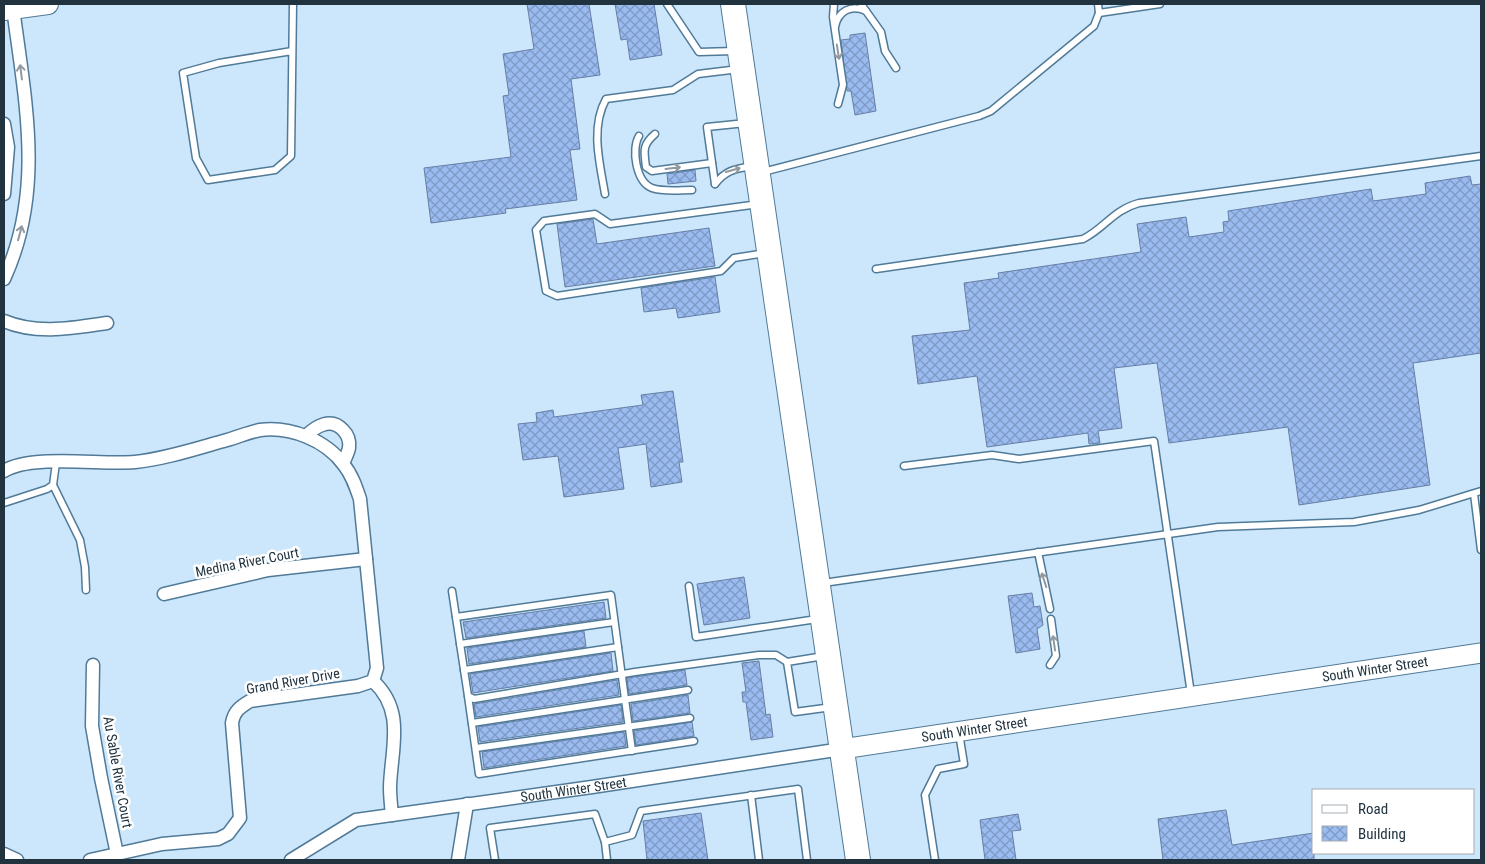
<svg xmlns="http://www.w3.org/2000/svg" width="1485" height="864" viewBox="0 0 1485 864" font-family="'Roboto Condensed',sans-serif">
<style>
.building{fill:url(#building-cross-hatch);stroke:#667ea5}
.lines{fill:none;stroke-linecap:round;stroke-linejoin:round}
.lane-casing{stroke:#507a98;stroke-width:9}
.street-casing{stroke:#507a98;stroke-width:15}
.secondary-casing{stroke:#507a98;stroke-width:21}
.primary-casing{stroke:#507a98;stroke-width:22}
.highway-casing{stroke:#507a98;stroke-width:26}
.lane{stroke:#fff;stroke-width:6}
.street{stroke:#fff;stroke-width:12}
.secondary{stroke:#fff;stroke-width:19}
.primary{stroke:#fff;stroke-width:20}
.highway{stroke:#fff;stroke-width:24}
.oneway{stroke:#90999f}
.labels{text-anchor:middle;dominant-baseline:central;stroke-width:5;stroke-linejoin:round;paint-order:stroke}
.street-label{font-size:14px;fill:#20333f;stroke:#fff}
</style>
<defs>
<pattern id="building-cross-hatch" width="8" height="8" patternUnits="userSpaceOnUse" patternTransform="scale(1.25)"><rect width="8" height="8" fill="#9abbf0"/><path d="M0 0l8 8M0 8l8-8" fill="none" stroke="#7d99c4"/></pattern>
</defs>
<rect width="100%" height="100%" fill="#cce7fb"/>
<!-- building -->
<g class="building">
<path d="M527 4H589L600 75 571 79 580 149 570 150 577 200 505 209 506 213 431 223 424 168 511 157 503 96 509 95 503 54 534 49Z"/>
<path d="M615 4H654L662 55 630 60 627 39 621 40Z"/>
<path d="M865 33 876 111 855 115 851 91H847L841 40 850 39V35Z"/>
<path d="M695 170 696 181 668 184 667 174Z"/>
<path d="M1470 176 1472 185 1481 184V353L1413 363 1430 485 1299 505 1288 427 1169 443 1157 363 1114 368 1122 428 1098 431 1100 443 1089 444 1088 433 987 447 977 376 918 384 912 336 970 330 964 283 999 278 998 273 1141 252 1137 224 1186 217 1189 237 1224 232 1223 222 1229 221 1228 211 1371 189 1373 201 1404 197 1426 194 1425 183Z"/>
<path d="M593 219 597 244 709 228 715 266 565 287 557 224Z"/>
<path d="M715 277 720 312 678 318 676 308 644 312 641 288Z"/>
<path d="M673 391 683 462H679L682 482 651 487 646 444 618 448 624 489 564 497 558 456 523 460 518 424 537 422 536 413 553 410 554 417 643 405 641 395Z"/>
<path d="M744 577 750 618 704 625 697 584Z"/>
<path d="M1032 593 1034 607 1040 606 1043 625 1037 629 1040 649 1016 653 1008 596Z"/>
<path d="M604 602 606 618 466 638 463 622Z"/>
<path d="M584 631 586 647 469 664 467 648Z"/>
<path d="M611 653 613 671 473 693 470 674Z"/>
<path d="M759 661 766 715 770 714 773 737 751 740 746 702H743L742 692H746L742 663Z"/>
<path d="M685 670 687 685 629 694 627 678Z"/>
<path d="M617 680 619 695 476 717 474 704Z"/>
<path d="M688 695 690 713 633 721 631 704Z"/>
<path d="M621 705 623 722 480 742 478 727Z"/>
<path d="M692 722 694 736 636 745 634 731Z"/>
<path d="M624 732 626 746 484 768 482 752Z"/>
<path d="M1226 810 1232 845 1314 833V860H1163L1158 819Z"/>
<path d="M701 813 708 860H647L643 821Z"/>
<path d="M1018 814 1021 830 1012 831 1016 860H985L980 820Z"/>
</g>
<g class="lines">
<defs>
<g id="lane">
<path d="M667 4 699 52 734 51"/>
<path d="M834 4 833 17 843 85 838 104"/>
<path d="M861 4 881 32 885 51 896 68"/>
<path d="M1099 13 1160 4"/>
<path d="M835 27C838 11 851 4 866 11"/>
<path d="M292 51 219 63 183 73 196 158 208 180 275 170 291 156 293 4"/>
<path d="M655 134C642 145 644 151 646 167L652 171 712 163"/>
<path d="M639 136C631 149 636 182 652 188 663 192 680 190 692 190"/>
<path d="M763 172 979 116 991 111 1094 26 1099 13 1098 4"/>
<path d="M715 184 707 127 746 123"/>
<path d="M715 184C726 170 735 169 752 166"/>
<path d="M605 194C600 164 590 128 606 99L673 90 698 74 739 69"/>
<path d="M759 204 610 224 595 214 544 221 536 230 546 291 557 296 721 271 734 258 766 253"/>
<path d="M876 269 1083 239C1105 228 1113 210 1139 203L1481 156"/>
<path d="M904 466 992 455 1019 459 1154 441 1191 694"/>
<path d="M53 485 80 540 85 567 86 590"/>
<path d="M1474 494 1481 550"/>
<path d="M4 503 47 489 53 485 56 463"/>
<path d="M1038 552 1050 609"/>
<path d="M823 583 1218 527 1354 522 1419 510 1481 491"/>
<path d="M689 586 696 637 817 619"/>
<path d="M452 591 468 696 474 699 635 672 759 655H776L787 662"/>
<path d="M456 617 611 595 632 751"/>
<path d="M460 644 614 622"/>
<path d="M824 656 787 662 795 712 832 707"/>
<path d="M1050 665 1056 656 1051 619"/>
<path d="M464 670 618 647"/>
<path d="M468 696 479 774 694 741"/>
<path d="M472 723 688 690"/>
<path d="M476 748 690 718"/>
<path d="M751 795 759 860"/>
<path d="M605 842 607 860"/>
<path d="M495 860 490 828 595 814 605 842 632 835 641 811 798 789 807 860"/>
<path d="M935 860 925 795 938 769 964 764 959 733"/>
</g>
<g id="street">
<path d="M4 124 8 147 4 194"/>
<path d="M4 279C45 190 25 101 13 8"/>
<path d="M4 321C37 335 73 328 107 323"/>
<path d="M306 436C316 426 331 417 343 430 348 435 350 441 349 448 348 453 345 459 343 463"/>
<path d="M4 471C31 454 101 465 135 462 165 459 198 448 227 440 238 437 249 432 260 430 290 426 326 440 344 465 352 475 356 487 360 499L377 668 373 681 358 686 250 701C240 707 234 711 232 723L240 818 228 834 218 839 162 844 90 860"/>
<path d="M164 594 268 570 366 559"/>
<path d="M93 665 92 726 101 778 117 854"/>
<path d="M373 681C406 711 391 749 390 787 390 796 391 806 392 815"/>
<path d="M4 854 17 860"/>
<path id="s1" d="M291 860 356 820 592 787 842 749"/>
<path d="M458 860 467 804"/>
</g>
<g id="secondary">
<path id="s2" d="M842 749 1481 653"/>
</g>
<path id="primary" d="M4 10 48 4"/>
<path id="highway" d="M733 4 858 860"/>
</defs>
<!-- lane casing -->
<use href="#lane" class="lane-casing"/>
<!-- street casing -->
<use href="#street" class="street-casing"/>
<!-- secondary casing -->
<use href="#secondary" class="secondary-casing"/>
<!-- primary casing -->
<use href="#primary" class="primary-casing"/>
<!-- highway casing -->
<use href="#highway" class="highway-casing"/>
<!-- lane -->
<use href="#lane" class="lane"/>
<!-- street -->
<use href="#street" class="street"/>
<!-- secondary -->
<use href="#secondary" class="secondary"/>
<!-- primary -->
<use href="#primary" class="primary"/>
<!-- highway -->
<use href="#highway" class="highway"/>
</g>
<!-- one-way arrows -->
<defs><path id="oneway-shaft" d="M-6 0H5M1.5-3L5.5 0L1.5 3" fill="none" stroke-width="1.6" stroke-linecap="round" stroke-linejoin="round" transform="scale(1.25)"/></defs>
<g class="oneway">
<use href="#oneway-shaft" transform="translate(838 52) rotate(81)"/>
<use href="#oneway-shaft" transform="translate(21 72) rotate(-97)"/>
<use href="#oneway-shaft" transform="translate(673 168) rotate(-7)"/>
<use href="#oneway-shaft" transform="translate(733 170) rotate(-16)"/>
<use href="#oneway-shaft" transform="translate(20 233) rotate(-75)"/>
<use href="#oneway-shaft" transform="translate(1044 580) rotate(-108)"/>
<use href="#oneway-shaft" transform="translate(1054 643) rotate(-98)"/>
</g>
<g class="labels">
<!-- street labels -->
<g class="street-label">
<text transform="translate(247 562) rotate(-11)">Medina River Court</text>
<text stroke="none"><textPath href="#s2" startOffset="539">South Winter Street</textPath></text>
<text transform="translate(293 681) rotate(-10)">Grand River Drive</text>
<text stroke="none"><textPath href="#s2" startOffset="134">South Winter Street</textPath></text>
<text transform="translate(118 772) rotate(80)">Au Sable River Court</text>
<text stroke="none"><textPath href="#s1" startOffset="296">South Winter Street</textPath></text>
</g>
</g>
<!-- border -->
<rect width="1485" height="864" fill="none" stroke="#20333f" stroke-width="10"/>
<!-- legend -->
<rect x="1312" y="789" width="162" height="65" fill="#ffffff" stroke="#a6adb2"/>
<rect x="1322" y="805" width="25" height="8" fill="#ffffff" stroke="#a6adb2"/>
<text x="1358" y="814" font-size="15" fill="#20333f">Road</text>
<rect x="1322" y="826" width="25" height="15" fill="url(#building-cross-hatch)" stroke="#a6adb2"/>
<text x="1358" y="839" font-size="15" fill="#20333f">Building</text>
</svg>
